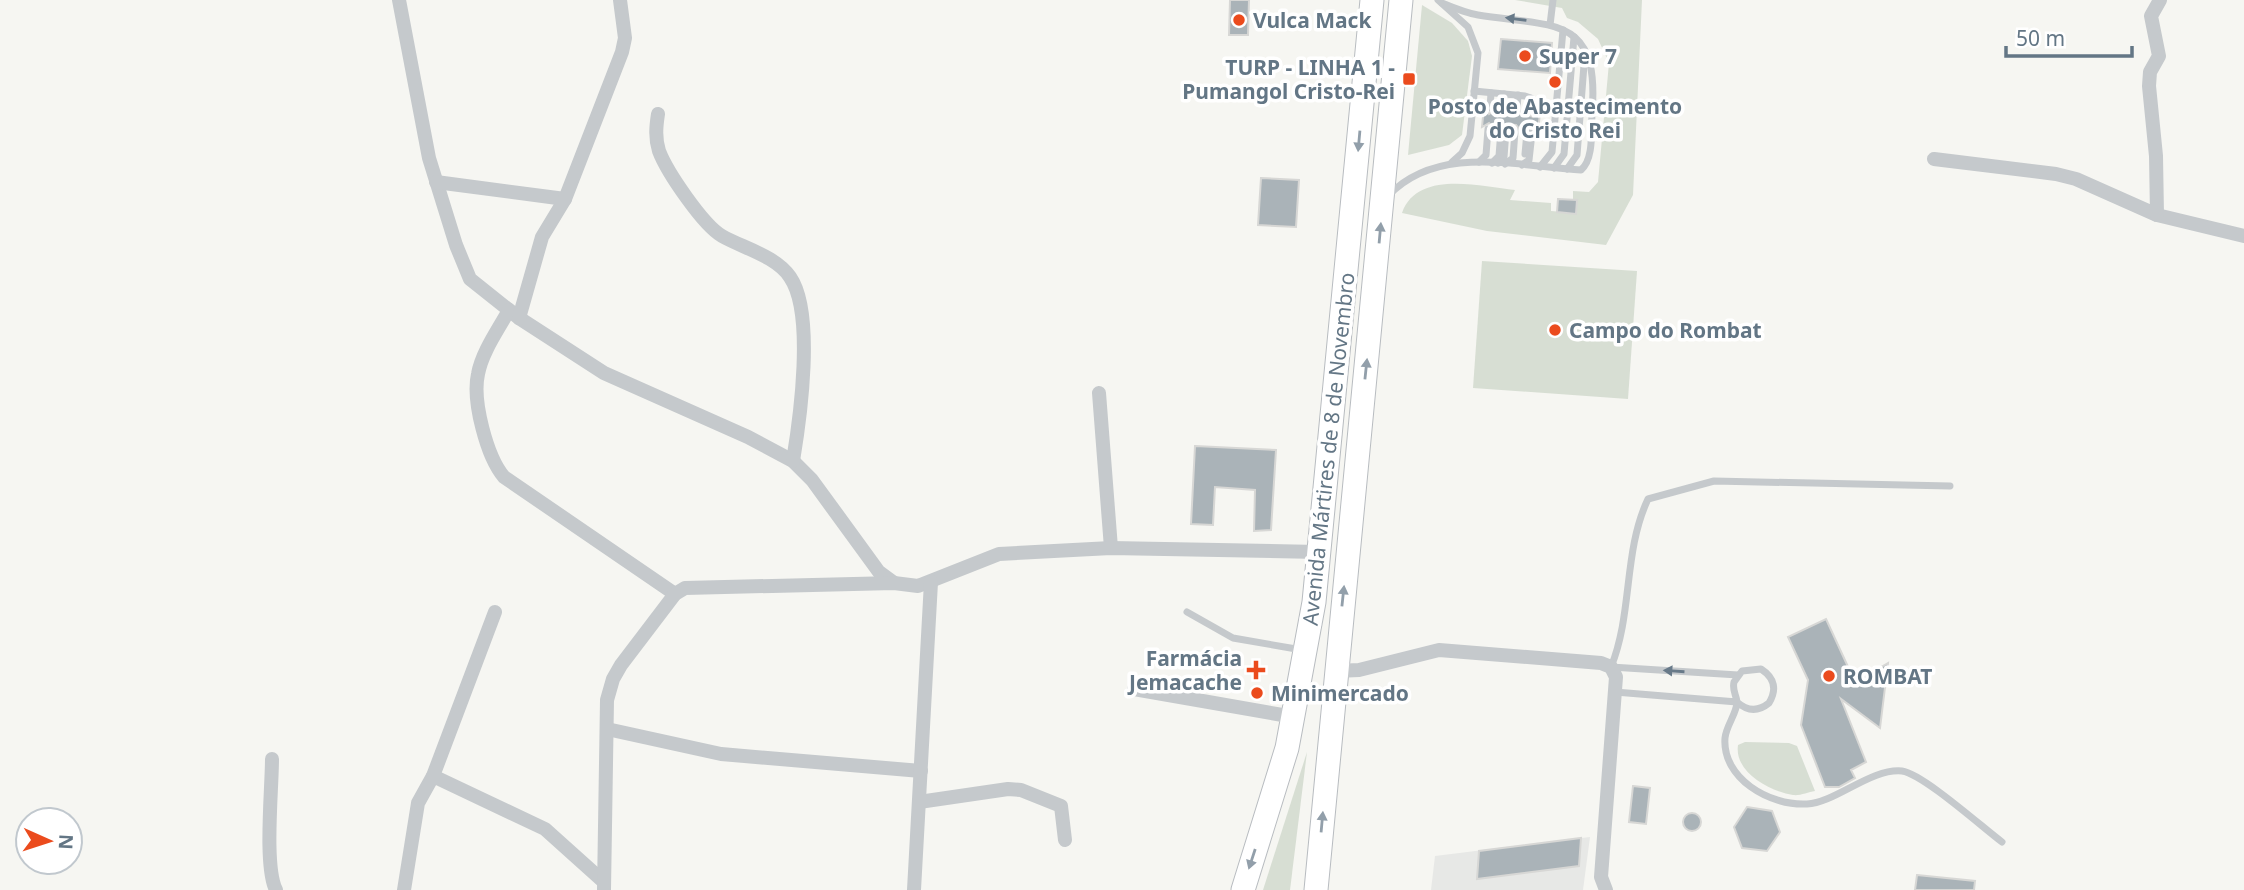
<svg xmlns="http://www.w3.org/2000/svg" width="2244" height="890" viewBox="0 0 2244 890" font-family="'Noto Sans',sans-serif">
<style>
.built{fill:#e7e8e6}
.green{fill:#d7ded3}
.building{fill:#aab3b8;stroke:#d7d7d5;stroke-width:2}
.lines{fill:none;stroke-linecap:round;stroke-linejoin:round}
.primary-casing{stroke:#b8bcc0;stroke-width:25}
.lane{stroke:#c5c9cc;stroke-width:7}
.street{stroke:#c5c9cc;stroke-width:14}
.primary{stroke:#fff;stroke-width:23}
.oneway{fill:#687a89}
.oneway2{fill:#929faa}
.poi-dot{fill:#eb4b1d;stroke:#fff;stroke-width:2.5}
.labels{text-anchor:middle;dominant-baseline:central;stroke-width:7;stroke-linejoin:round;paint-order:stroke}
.poi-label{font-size:21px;font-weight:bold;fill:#637685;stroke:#fff;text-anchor:start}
.street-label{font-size:21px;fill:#637685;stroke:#fff}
</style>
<rect width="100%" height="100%" fill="#f6f6f2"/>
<!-- built -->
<path class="built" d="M1590 837 1583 890H1431L1435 856Z"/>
<!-- green -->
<g class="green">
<path d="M1515 0H1642L1633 195 1606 245 1487 231 1402 213C1417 170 1479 186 1515 190L1510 200 1551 203V211L1576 213 1577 201 1573 200V191L1589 192 1598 182 1609 63 1598 39 1578 22 1567 18 1562 8Z"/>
<path d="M1422 5 1452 23 1468 41 1472 56 1462 135 1449 145 1408 155Z"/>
<path d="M1482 261 1637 271 1628 399 1473 388Z"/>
<path d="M1745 742 1789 743 1797 746 1815 791C1808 792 1800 796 1793 795 1769 791 1734 772 1738 745Z"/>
<path d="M1307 752 1290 890H1263Z"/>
</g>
<!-- building -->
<g class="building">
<path d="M1230 0H1249L1248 35H1229Z"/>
<path d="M1501 39 1552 43 1550 73 1498 69Z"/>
<path d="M1484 107 1489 114 1496 109 1502 115 1509 110 1516 116 1523 111 1533 117 1540 112 1538 133 1528 126 1521 131 1516 125 1499 124 1495 130 1489 123 1482 127Z"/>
<path d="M1261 178 1299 180 1296 227 1258 225Z"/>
<path d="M1558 199 1577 200 1576 214 1557 212Z"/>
<path d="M1195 446 1276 450 1271 530 1254 531 1255 490 1215 487 1213 525 1191 524Z"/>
<path d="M1826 619 1855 682 1888 663 1880 728 1841 699 1866 762 1851 770 1855 778 1839 787H1825L1801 725 1808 680 1788 637Z"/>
<path d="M1633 786 1650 788 1646 824 1629 822Z"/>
<path d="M1747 807 1772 811 1780 832 1767 851 1742 848 1734 827Z"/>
<circle cx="1692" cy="822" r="9"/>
<path d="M1581 838 1579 866 1477 879 1479 851Z"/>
<path d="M1917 875 1975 881 1974 890H1915Z"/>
</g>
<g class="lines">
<defs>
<g id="primary">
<path d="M1243 890 1287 748 1314 602 1372 0"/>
<path d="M1316 890 1401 0"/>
</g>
</defs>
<!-- primary casing -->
<use href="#primary" class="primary-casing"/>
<!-- lane -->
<g class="lane">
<path d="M1438 0 1468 27 1478 53 1470 136 1462 153 1452 162"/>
<path d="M1550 25 1553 0"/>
<path d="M1474 91 1525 96 1531 98 1533 111"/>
<path d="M1490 108 1491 93"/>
<path d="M1503 109 1504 94"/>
<path d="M1517 110 1518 95"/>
<path d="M1525 154 1527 132"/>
<path d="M1479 162 1486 155 1488 129"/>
<path d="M1492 163 1499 156 1501 130"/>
<path d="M1498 163 1504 157 1506 131"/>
<path d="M1505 164 1513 158 1515 131"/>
<path d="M1522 165 1529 160 1532 133"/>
<path d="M1540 167 1552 152 1563 30"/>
<path d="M1554 168 1564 154 1574 37"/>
<path d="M1567 169 1577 155 1585 52"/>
<path d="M1388 196C1437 144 1517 166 1581 170 1594 159 1591 131 1592 114 1600 15 1555 27 1478 15 1466 13 1454 8 1442 3"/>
<path d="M1187 612 1233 638 1302 650"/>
<path d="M1738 675 1611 667C1633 613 1623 552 1648 499L1714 481 1950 486"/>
<path d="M1615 692 1737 702C1747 711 1758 712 1769 703 1777 690 1775 678 1761 669L1742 671 1734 682C1732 690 1736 694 1737 702 1737 713 1726 726 1725 738 1722 778 1769 806 1807 804 1835 803 1871 768 1902 771 1923 774 1982 827 2002 842"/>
</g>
<!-- street -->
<g class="street">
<path d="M399 0 429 158 456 245 470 279 519 318 604 373 748 437 793 461 812 480 879 572 894 583"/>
<path d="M658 114C656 127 655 138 659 151 667 172 703 225 722 236 743 248 776 256 790 277 815 313 800 419 793 461"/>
<path d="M1934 159 2056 174 2076 179 2157 215 2244 236"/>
<path d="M436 182 565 199"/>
<path d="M2157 215 2156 156 2149 86 2150 72 2159 56 2151 16 2160 0"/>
<path d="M509 310C498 330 482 352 478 374 472 401 487 457 504 477L675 594"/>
<path d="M519 318 542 237 565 199 622 52 625 38 620 0"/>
<path d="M1099 393 1111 548"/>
<path d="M1336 671 1359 670 1439 650 1601 663 1611 667 1616 677 1601 877 1606 890"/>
<path d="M1134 689 1294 717"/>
<path d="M607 729 721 754 921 771"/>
<path d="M272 759C272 789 264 866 276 890"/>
<path d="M433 776 545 829 604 882"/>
<path d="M919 802 1008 789 1021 790 1061 806 1065 840"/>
<path d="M404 890 418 803 433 776 495 612"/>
<path d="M604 890 607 700 613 679 621 665 675 594 685 588 894 583 918 586 999 554 1111 548 1319 552"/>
<path d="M914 890 931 582"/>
</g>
<!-- primary -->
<use href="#primary" class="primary"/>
</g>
<!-- one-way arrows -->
<defs><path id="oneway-solid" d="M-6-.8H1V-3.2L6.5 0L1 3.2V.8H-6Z" transform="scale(1.75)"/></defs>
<g class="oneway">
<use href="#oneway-solid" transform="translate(1516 19) rotate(-173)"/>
<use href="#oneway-solid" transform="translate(1674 671) rotate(-176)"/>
</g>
<g class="oneway2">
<use href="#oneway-solid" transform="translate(1359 141) rotate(95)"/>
<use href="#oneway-solid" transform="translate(1380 233) rotate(-85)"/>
<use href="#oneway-solid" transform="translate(1366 369) rotate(-84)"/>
<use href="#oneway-solid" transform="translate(1343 596) rotate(-84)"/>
<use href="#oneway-solid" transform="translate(1322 822) rotate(-85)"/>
<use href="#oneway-solid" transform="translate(1252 859) rotate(108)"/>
</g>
<!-- markers -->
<g class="poi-dot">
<circle cx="1239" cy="20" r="7"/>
<circle cx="1525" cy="56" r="7"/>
<rect x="1402" y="72" width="14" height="14" rx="3.5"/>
<circle cx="1555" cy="82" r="7"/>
<circle cx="1555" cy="330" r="7"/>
<path d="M1252.5 659.5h7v7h7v7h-7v7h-7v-7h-7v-7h7z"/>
<circle cx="1829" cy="676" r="7"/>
<circle cx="1257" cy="693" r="7"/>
</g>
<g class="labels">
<!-- poi labels -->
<g class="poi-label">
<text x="1253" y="20">Vulca Mack</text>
<text x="1539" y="56">Super 7</text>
<text x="1395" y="67" text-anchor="end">TURP - LINHA 1 -<tspan x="1395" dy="24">Pumangol Cristo-Rei</tspan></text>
<text x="1555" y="106" text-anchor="middle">Posto de Abastecimento<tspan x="1555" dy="24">do Cristo Rei</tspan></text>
<text x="1569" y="330">Campo do Rombat</text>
<text x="1242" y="658" text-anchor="end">Farmácia<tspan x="1242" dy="24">Jemacache</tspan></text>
<text x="1843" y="676">ROMBAT</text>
<text x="1271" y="693">Minimercado</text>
</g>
<!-- street labels -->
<g class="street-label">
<text transform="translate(1328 449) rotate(-84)">Avenida Mártires de 8 de Novembro</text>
</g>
</g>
<!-- north arrow -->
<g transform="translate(49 841) rotate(93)"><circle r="33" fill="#ffffff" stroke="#c1c8ce" stroke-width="2"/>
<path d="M0-5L12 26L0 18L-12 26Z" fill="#eb4b1d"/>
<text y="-10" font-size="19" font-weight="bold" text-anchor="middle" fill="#637685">N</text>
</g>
<!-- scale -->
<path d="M2006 46v10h126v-10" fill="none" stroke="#637685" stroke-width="3.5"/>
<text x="2016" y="46" font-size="21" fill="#637685" stroke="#ffffff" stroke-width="5" paint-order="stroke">50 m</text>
</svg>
